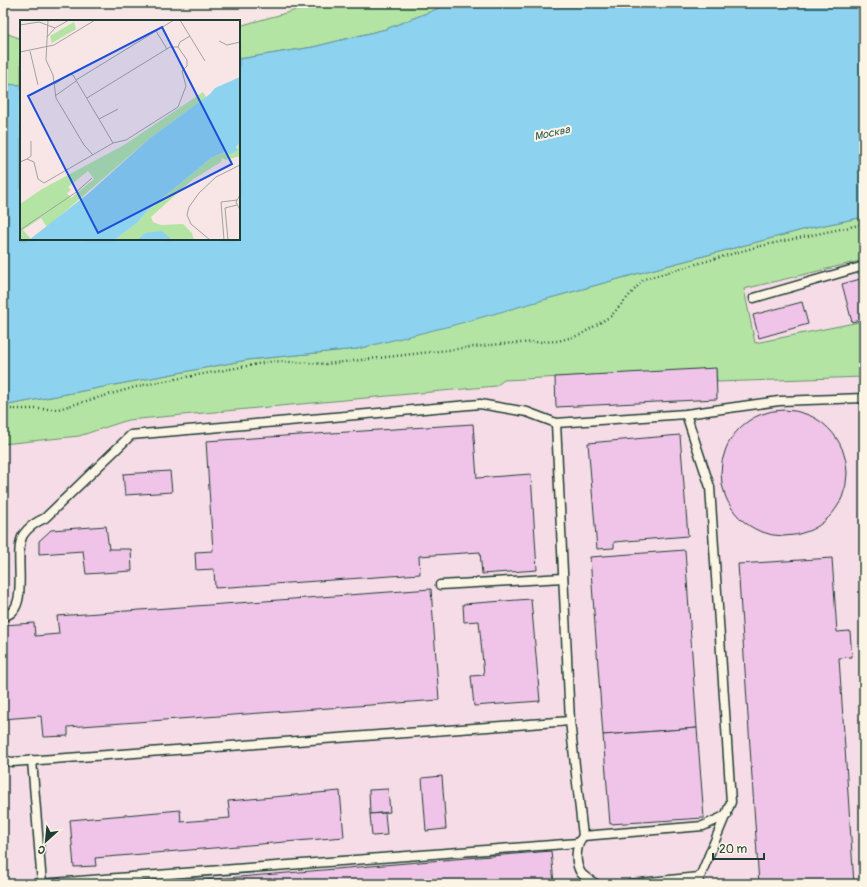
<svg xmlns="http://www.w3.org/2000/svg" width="867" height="887" viewBox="0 0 867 887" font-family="Pangolin,sans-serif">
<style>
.built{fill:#f6dce7}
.green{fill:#b4e4a4;stroke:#6a906c}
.water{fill:#8dd2ee;stroke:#6196a4}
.building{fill:#f0c4e9;stroke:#1f3d34}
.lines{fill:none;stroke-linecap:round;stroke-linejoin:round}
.lane-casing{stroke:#1f3d34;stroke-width:11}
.path{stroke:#1f3d34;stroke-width:2.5;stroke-dasharray:1 3;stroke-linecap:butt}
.lane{stroke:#fcf5e5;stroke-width:8}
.labels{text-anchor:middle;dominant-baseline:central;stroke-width:4;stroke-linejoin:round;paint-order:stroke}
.water-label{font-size:11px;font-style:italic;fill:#355b59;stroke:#fcf5e5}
.inset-road{fill:none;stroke:#a1a29f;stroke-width:1}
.view{fill:#1d4ed8;fill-opacity:0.15;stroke:#1d4ed8;stroke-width:2}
.inset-edge{fill:none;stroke:#1f3d34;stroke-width:2}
</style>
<rect width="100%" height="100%" fill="#f8e6e6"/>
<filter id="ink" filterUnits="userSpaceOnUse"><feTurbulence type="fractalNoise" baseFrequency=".025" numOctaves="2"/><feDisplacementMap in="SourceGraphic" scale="8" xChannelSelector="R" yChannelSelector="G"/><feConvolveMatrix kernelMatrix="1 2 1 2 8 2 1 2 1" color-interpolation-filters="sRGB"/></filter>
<g filter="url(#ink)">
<!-- built -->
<g class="built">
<path d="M864 260V321L755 343 744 289Z"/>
<path d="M716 368 718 382 864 377V884H3V444L79 436 128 420 496 386 504 380Z"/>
</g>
<!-- green -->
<g class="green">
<path d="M327 3H452L386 29 313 47 239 59V26L311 6Z"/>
<path d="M3 32 19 38 21 41V85L3 84Z"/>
<path d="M864 217V260L744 289 755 343 864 321V377L717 382 716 369 504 380 496 386 128 420 79 436 3 444V406L247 360 357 349 539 301 647 271 810 228Z"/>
</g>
<!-- water -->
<path class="water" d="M452 3H864V217L810 228 647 271 454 325 357 349 247 360 3 406V84L21 85V239H239V59L313 47 386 29Z"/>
<!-- building -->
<g class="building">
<path d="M864 278V319L852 322 842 284Z"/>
<path d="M802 302 808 324 759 338 753 315Z"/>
<path d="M716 368 717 399 556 407 555 377Z"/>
<circle cx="784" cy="473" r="63"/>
<path d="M473 424 477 478 531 474 537 570 482 574 480 552 419 556 420 574 215 588 214 569 196 570 195 552 213 551 206 441Z"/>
<path d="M680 435 688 536 614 542V548L597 549 588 443Z"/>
<path d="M170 471 172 492 125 495 123 474Z"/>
<path d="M106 526 109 549H131L132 571 86 574 83 551 39 554V541L51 530Z"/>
<path d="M685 550 697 728 603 735 590 557Z"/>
<path d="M832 558 837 632 850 631 852 657 839 658 854 884H759L738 564Z"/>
<path d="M431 589 439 700 68 727V736L43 737 41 716 3 719V625L34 623 35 636 59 634 57 616Z"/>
<path d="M531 599 540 701 474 706 471 676 484 675 479 621 464 622 463 604Z"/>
<path d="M697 728 704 818 610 824 603 735Z"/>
<path d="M442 776 446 829 426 831 422 778Z"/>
<path d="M388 789 390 812 370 814 369 790Z"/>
<path d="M340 791 344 837 95 858 96 866 74 867 70 820 180 810 181 822 230 818 228 801Z"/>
<path d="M385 813 387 835 372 836 370 814Z"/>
<path d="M3 844 5 869H3Z"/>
<path d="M551 851 554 884H155Z"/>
</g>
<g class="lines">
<defs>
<g id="lane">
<path d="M754 298 864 266"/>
<path d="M686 414 710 487 731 802 697 884"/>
<path d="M556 423 570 721 583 836C576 845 574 862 581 873 584 877 591 881 596 884"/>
<path d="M440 585 563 578"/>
<path d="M3 616C32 612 12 554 23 535 29 526 36 522 45 518L131 435 480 404 527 412 556 423 686 414 779 401 864 398"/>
<path d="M3 760 12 762 570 721"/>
<path d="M32 760 42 884"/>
<path d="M583 836 703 826 727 815"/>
<path d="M39 884 578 843"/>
<path d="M630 884 699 877"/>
</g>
</defs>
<!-- lane casing -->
<use href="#lane" class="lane-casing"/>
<!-- path -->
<path class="path" d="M3 409H58L143 385 274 361 326 364 500 344 558 341 580 335 611 316 644 279 756 247 864 224"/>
<!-- lane -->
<use href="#lane" class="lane"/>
</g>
</g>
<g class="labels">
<!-- water labels -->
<g class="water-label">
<text transform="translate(552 133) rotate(-12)">Москва</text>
</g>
</g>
<!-- overview -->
<g transform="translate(20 20)">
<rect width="220" height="220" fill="#f8e6e6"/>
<path d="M54 2 56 9 32 23 30 16ZM183 72 186 77 129 119 27 207 21 198 3 210 11 219 0 220V184L22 169 104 125ZM68 151 74 159 51 178 47 173 51 170 48 167ZM220 121V136L206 140 202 138 201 142 172 160 131 197 133 202 141 205 163 204 172 213 174 220 152 219 132 213H125L117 220H94L117 203 128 190 191 138 206 132 218 130 217 123Z" fill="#b4e4a4" fill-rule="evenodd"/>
<path d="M220 57V121L216 127 218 130 211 134 205 132 191 138 128 190 117 203 94 220H9L69 173 129 119 190 74 195 68ZM142 211 151 219 160 220H117L125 213Z" fill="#8dd2ee"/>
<path class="inset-road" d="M28 0 26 40 33 55 36 78 64 125 73 135M160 0 185 41M0 5 19 2 35 8 49 0M136 11 147 29M27 17 35 8M199 21 207 25 220 22M158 27 160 22 170 16M10 31 18 65M0 32 34 25 75 0M56 60 154 0M35 64 49 54 53 55 93 123M35 76 56 61M79 99 98 89M7 139 11 136V121M0 142 7 139 14 142 18 159 24 163 93 123 106 120 158 87 166 66 162 51 167 46V40L158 27H150L67 78M220 175 216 182 220 190M0 210 55 173 72 158M190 220 171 204 167 195 169 187 179 173 196 157 220 145M204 220 201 182 217 180M208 220 205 188 217 185"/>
<path class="view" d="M142 7 212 144 78 213 8 76Z"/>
<rect width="220" height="220" class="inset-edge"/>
</g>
<!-- margin -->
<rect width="867" height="887" fill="none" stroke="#fcf5e5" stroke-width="16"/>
<rect x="8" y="8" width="851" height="871" fill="none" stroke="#1f3d34" stroke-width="1.5" filter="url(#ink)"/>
<!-- north arrow -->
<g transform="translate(46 841) rotate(207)" stroke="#fcf5e5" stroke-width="3" paint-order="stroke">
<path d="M0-3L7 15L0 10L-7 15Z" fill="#1f3d34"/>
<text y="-6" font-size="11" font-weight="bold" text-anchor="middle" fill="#1f3d34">С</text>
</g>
<!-- scale -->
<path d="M713 853v6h51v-6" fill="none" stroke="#1f3d34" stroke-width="2"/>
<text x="719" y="853" font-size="12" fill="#1f3d34" stroke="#fcf5e5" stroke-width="3" paint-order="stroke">20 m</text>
</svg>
